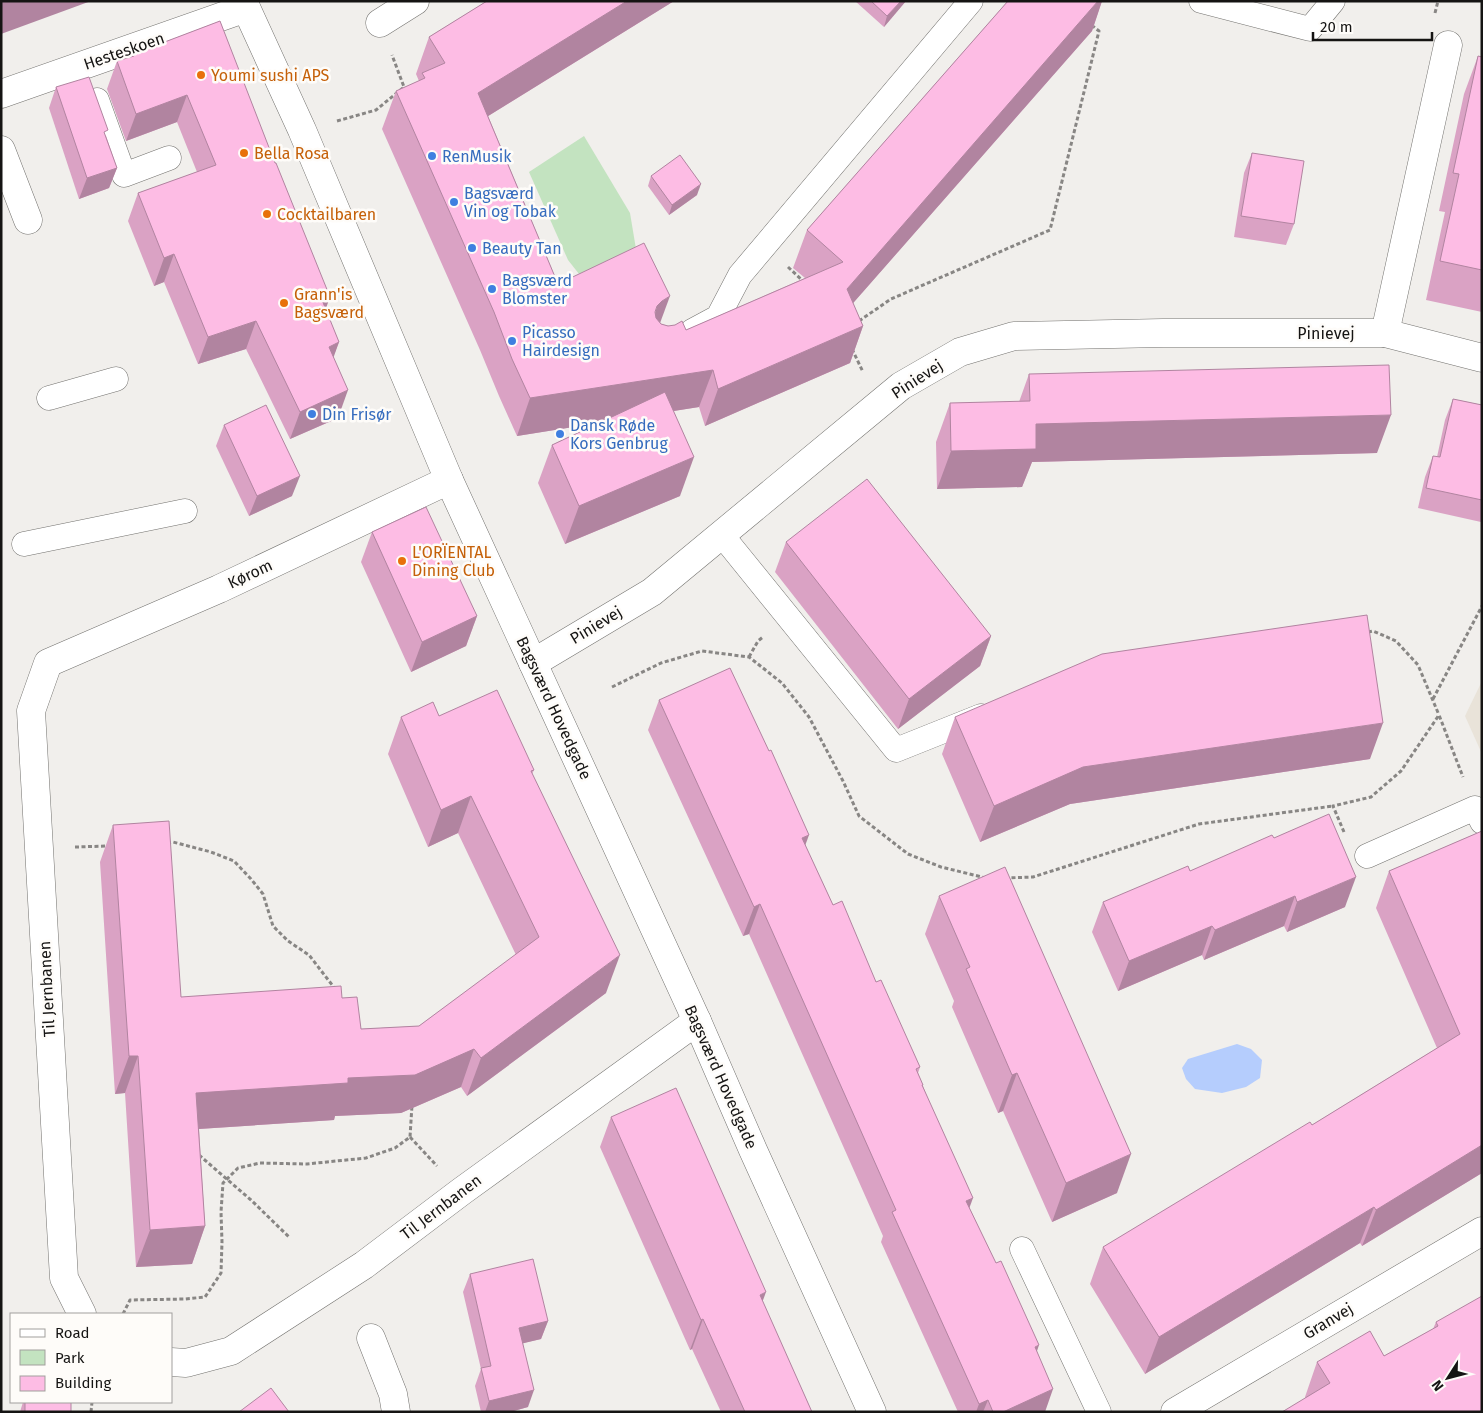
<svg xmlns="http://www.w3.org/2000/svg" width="1483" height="1413" viewBox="0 0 1483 1413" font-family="'Fira Sans',sans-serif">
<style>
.built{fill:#e9e3d9}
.green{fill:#c3e3c0}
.water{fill:#b5cdfd}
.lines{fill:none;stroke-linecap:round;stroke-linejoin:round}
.lane-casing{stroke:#73726f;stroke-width:25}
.street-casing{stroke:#73726f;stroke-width:29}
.secondary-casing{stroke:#73726f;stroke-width:29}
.path{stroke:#888684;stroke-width:3;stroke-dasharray:4 2.5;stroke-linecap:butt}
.lane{stroke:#fff;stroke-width:24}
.street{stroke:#fff;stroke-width:28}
.secondary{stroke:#fff;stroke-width:28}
.wall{fill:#daa2c4}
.shaded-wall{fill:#b184a0}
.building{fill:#fdbce4;stroke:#b184a0}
.food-dot{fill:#e8710a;stroke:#fefcf9;stroke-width:2}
.shop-dot{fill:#3f7fe0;stroke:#fefcf9;stroke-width:2}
.labels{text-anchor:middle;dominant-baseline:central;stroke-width:5;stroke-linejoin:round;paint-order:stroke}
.street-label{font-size:16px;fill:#151413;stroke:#fefcf9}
.food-label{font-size:16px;fill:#c56008;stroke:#fefcf9;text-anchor:start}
.shop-label{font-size:16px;fill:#366cbe;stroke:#fefcf9;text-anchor:start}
</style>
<rect width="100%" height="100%" fill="#f1efec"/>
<!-- built -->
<path class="built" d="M1482 681V754L1465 716Z"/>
<!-- green -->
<path class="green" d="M584 136 630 213 637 255 583 279 568 260 529 172Z"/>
<!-- water -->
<path class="water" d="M1237 1044 1251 1049 1262 1060 1260 1078 1246 1087 1222 1093 1195 1089 1186 1079 1182 1068 1188 1059Z"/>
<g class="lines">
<defs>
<g id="lane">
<path d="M1201 1 1310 29 1333 1"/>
<path d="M97 100 124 175 169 158"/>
<path d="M692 331 718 317 740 275 971 1"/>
<path d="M49 398 116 379"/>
<path d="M721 534 896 750 981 716"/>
<path d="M24 544 185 511"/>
<path d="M1367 856 1475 808 1482 822"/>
<path d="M1022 1249 1099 1412"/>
</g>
<g id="street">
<path d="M380 23 415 1"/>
<path d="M1 94 246 8"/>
<path d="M1 150 28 220"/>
<path d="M1385 333 1448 45"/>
<path d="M533 663 652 592 901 386 960 352 1014 336 1163 333H1385L1482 358"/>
<path d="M82 1314 64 1278 31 711 48 663 219 589 449 480"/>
<path d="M371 1338 393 1394 396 1412"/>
<path d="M171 1362 186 1363 231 1351 364 1265 462 1191 697 1021"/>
<path d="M1175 1412 1482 1231"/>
</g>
<path id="secondary" d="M243 1 302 130 449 480 697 1021 753 1150 872 1412"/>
</defs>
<!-- lane casing -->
<use href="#lane" class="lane-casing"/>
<!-- street casing -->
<use href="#street" class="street-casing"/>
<!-- secondary casing -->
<use href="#secondary" class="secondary-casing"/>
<!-- path -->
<g class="path">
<path d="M1435 13 1438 1"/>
<path d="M337 121 376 110 404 87 392 55"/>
<path d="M788 267 804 282"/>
<path d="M859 321 891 299 1050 230 1099 31 1090 24"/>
<path d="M852 349 863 372"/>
<path d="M1368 632 1373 631 1396 641 1418 665 1439 715"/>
<path d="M749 657 758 641 763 637"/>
<path d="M612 687 661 663 702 651 749 657 782 683 809 717 843 781 859 816 908 854 941 867 986 878"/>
<path d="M1433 699 1482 606"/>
<path d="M1344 832 1333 806 1371 797 1401 771 1439 715 1463 777"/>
<path d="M167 843 173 842 211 852 234 861 251 879 263 894 273 926 288 941 309 955 336 990"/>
<path d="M75 847 108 846"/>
<path d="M1005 878 1033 877 1199 824 1333 806"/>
<path d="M410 1137 437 1166"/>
<path d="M199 1155 251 1200 289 1237"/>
<path d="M123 1314 130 1300 185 1299 205 1297 221 1273 222 1242 221 1212 223 1183 238 1168 260 1163 307 1164 366 1158 395 1148 410 1137 412 1105"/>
<path d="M91 1412 92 1402"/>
</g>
<!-- lane -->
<use href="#lane" class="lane"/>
<!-- street -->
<use href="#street" class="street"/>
<!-- secondary -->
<use href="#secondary" class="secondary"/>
</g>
<!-- wall -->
<g class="wall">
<path d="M487 1H674L488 116 558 284 661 324 686 330 805 278 793 268 807 230 1008 1H1102L1092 31 853 303 863 326 850 363 705 426 699 407 673 411 680 496 565 544 538 483 552 445 598 423 517 436 499 396 480 350 382 129 396 91 419 81 416 74 429 37Z"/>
<path d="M855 1H906L884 27Z"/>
<path d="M220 21 325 309 339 342 333 357 338 418 290 439 246 349 198 364 164 282 154 286 128 221 138 193 197 172 177 122 126 141 107 89 117 61 132 56 133 54Z"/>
<path d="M1478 56 1482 57V312L1426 300 1445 212 1439 211 1464 94Z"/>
<path d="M56 87 106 136 117 168 109 188 79 199 49 108Z"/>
<path d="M1252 153 1294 224 1286 245 1234 237 1244 173Z"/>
<path d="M651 176 697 195 669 215 648 186Z"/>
<path d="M1029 374 1377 453 1032 462 1022 487 937 489 936 442 950 403 1019 402Z"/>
<path d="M1453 399 1482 405 1481 522 1418 508 1425 477 1433 456 1437 457 1445 420Z"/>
<path d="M224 425 292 496 249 516 216 446Z"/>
<path d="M372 532 477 616 466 646 411 672 361 562Z"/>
<path d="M786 542 991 636 980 666 898 729 775 572Z"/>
<path d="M659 700 805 845 833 905 876 982 920 1067 918 1073 969 1207 1037 1352 1045 1412H958L881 1242 883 1236 749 934 743 936 648 730Z"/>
<path d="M439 716 534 770 532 774 606 993 467 1096 461 1087 401 1113 335 1116 334 1120 199 1129 205 1226 192 1264 136 1267 125 1093 115 1094 100 862 113 825 181 997 342 998 361 1029 419 1026 516 955 458 833 428 847 388 754 401 717Z"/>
<path d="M955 717 1370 759 1070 804 980 842 942 754Z"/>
<path d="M1482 831V1173L1362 1246 1360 1243 1145 1374 1090 1284 1103 1247 1312 1125 1437 1048 1376 908 1389 871Z"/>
<path d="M1274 838 1345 907 1287 932 1284 926 1204 960 1202 955 1118 991 1092 932 1103 902 1190 871Z"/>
<path d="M939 896 1117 1193 1052 1222 1003 1111 998 1113 952 1007 954 1001 925 934Z"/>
<path d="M611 1117 762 1301 812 1412H721L692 1349 690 1350 600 1147Z"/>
<path d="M470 1274 548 1321 541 1339 523 1343 528 1407 510 1412H481L475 1386 481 1369 463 1292Z"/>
<path d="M1436 1322 1482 1412 1305 1398V1397L1317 1362 1384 1356 1433 1329Z"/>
<path d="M23 1402H71V1412H20Z"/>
</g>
<!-- shaded-wall -->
<g class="shaded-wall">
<path d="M1 1H91L1 34Z"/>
<path d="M627 1H674L464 131 478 93Z"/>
<path d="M901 1H906L884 27 887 16Z"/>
<path d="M1098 1H1102L1092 31 833 326 847 289Z"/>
<path d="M187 95 177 122 126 141 136 114Z"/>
<path d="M117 168 109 188 79 199 87 178Z"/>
<path d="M701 184 697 195 669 215 672 205Z"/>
<path d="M174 254 164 282 154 286 164 258Z"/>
<path d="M670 296 656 334 648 338 657 306 662 301Z"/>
<path d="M330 297 320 325 322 300Z"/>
<path d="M256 321 246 349 198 364 208 337Z"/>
<path d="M863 326 850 363 705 426 718 389Z"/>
<path d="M339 342 329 370V347Z"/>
<path d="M713 370 699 407 517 436 530 398Z"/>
<path d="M348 390 338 418 290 439 300 412Z"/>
<path d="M1391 415 1377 453 1032 462 1022 487 937 489 951 451 1036 424Z"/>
<path d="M694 457 680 496 565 544 579 506Z"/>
<path d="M300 476 292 496 249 516 257 496Z"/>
<path d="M477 616 466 646 411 672 422 642Z"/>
<path d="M991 636 980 666 898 729 909 699Z"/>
<path d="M1383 723 1370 759 1070 804 980 842 994 806 1083 767Z"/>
<path d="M471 796 458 833 428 847 441 810Z"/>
<path d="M809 835 798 865 802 838Z"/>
<path d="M1356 877 1345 907 1287 932 1297 902Z"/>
<path d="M1295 896 1284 926 1204 960 1215 930Z"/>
<path d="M760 904 749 934 743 936 754 907Z"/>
<path d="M1212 926 1202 955 1118 991 1129 961Z"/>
<path d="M620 955 606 993 467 1096 481 1058Z"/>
<path d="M474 1049 461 1087 401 1113 335 1116 334 1120 183 1130 196 1093 348 1078Z"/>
<path d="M129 1056H138L125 1093 115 1094Z"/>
<path d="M1017 1073 1003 1111 998 1113 1012 1075Z"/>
<path d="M1482 1145V1173L1362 1246 1376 1210Z"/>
<path d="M1131 1154 1117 1193 1052 1222 1066 1183Z"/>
<path d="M973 1198 962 1228 966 1201Z"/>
<path d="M1374 1207 1360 1243 1145 1374 1159 1337Z"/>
<path d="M205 1226 192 1264 136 1267 150 1230Z"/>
<path d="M766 1292 755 1322 760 1295Z"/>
<path d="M703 1319 692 1349 690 1350 701 1320Z"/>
<path d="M548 1321 541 1339 512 1346 519 1328Z"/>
<path d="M1039 1345 1029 1375 1035 1347Z"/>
<path d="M1053 1389 1045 1412H1003Z"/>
<path d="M534 1390 528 1407 510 1412H485L489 1401Z"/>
<path d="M988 1400 983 1412H976L979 1404Z"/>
</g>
<!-- building -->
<g class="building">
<path d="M487 1H627L478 93 558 284 644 243 670 296 662 301 657 306 655 312 656 318 661 324 668 326 675 325 682 321 686 330 843 262 807 230 1008 1H1098L847 289 863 326 718 389 713 370 530 398 512 359 494 312 396 91 425 78 422 73 445 63 429 37Z"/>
<path d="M871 1H901L887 16Z"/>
<path d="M220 21 275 163H276L330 297 322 300 339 342 329 347 348 390 300 412 256 321 208 337 174 254 164 258 138 193 216 165 187 95 136 114 117 61 134 56 133 54Z"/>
<path d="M1478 56 1482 57V270L1440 261 1459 174 1453 173Z"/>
<path d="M89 77 108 130 104 132 117 168 87 178 56 87Z"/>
<path d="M1252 153 1304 161 1294 224 1241 216Z"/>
<path d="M680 155 701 184 672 205 651 176Z"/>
<path d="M1389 365 1391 415 1036 424V449L951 451 950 403 1030 401 1029 374Z"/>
<path d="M665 392 694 457 579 506 552 445Z"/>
<path d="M1453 399 1482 405V500L1426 488 1433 456 1440 457Z"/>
<path d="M266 405 300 476 257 496 224 425Z"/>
<path d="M867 479 991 636 909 699 786 542Z"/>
<path d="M426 507 477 616 422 642 372 532Z"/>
<path d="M1367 615 1383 723 1083 767 994 806 955 717 1102 654Z"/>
<path d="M730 668 769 751 771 750 809 835 802 838 833 905 842 901 876 982 881 980 920 1067 916 1069 923 1085H922L973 1198 966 1201 996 1263 1001 1261 1039 1345 1035 1347 1053 1389 1003 1412H993L988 1400 979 1404 892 1212 896 1210 760 904 754 907 659 700Z"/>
<path d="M497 690 534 770 531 771 620 955 481 1058 474 1049 415 1075 348 1078V1083L196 1093 205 1226 150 1230 138 1056H129L113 825 169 821 181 997 341 986 342 998 357 997 361 1029 419 1026 539 937 471 796 441 810 401 717 433 702 439 716Z"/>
<path d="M1329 814 1356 877 1297 902 1295 896 1215 930 1212 926 1129 961 1103 902 1188 866 1190 871 1272 835 1274 838Z"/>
<path d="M1482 831V1145L1376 1210 1374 1207 1159 1337 1103 1247 1310 1122 1312 1125 1460 1034 1389 871Z"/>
<path d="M1005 867 1131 1154 1066 1183 1017 1073 1012 1075 966 969 970 967 939 896Z"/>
<path d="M676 1088 766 1292 760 1295 812 1412H745L703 1319 701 1320 611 1117Z"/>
<path d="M533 1259 548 1321 519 1328 534 1390 489 1401 481 1368 491 1366 470 1274Z"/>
<path d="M1482 1296V1412H1282L1330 1383 1317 1362 1370 1331 1384 1356 1438 1326 1436 1322Z"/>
<path d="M271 1388 289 1412H239Z"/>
<rect x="25" y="1402" width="46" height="10"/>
</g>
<!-- markers -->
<g class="food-dot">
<circle cx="201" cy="75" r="5"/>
<circle cx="244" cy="153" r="5"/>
<circle cx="267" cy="214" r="5"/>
<circle cx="284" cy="303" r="5"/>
<circle cx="402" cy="561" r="5"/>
</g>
<g class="shop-dot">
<circle cx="432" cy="156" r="5"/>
<circle cx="454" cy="202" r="5"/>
<circle cx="472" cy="248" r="5"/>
<circle cx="492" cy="289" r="5"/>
<circle cx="512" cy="341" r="5"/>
<circle cx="312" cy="414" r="5"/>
<circle cx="560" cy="434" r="5"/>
</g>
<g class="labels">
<!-- street labels -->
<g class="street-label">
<text transform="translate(124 51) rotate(-19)">Hesteskoen</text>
<text x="1326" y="333">Pinievej</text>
<text transform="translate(917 379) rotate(-33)">Pinievej</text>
<text transform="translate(250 574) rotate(-25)">Kørom</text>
<text transform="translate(596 625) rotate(-31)">Pinievej</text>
<text transform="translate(554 708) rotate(65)">Bagsværd Hovedgade</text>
<text transform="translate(47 989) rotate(-93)">Til Jernbanen</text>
<text transform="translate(721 1077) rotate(66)">Bagsværd Hovedgade</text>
<text transform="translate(441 1207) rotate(-37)">Til Jernbanen</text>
<text transform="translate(1328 1321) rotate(-31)">Granvej</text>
</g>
<!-- food labels -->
<g class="food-label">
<text x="211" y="75">Youmi sushi APS</text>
<text x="254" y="153">Bella Rosa</text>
<text x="277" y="214">Cocktailbaren</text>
<text x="294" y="294">Grann'is<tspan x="294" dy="18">Bagsværd</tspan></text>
<text x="412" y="552">L'ORÏENTAL<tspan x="412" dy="18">Dining Club</tspan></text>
</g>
<!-- shop labels -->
<g class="shop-label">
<text x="442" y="156">RenMusik</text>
<text x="464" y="193">Bagsværd<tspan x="464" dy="18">Vin og Tobak</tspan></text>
<text x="482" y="248">Beauty Tan</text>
<text x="502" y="280">Bagsværd<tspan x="502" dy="18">Blomster</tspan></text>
<text x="522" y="332">Picasso<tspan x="522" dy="18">Hairdesign</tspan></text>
<text x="322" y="414">Din Frisør</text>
<text x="570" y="425">Dansk Røde<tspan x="570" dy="18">Kors Genbrug</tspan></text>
</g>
</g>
<!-- border -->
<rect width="1483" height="1413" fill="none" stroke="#151413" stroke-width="5"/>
<!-- legend -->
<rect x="10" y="1313" width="162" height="90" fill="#fefcf9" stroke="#a19f9d"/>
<rect x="20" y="1329" width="25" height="8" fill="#ffffff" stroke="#a19f9d"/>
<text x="55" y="1338" font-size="15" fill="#151413">Road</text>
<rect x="20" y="1350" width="25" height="15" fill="#c3e3c0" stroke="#a19f9d"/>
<text x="55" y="1363" font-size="15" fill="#151413">Park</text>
<rect x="20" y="1376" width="25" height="15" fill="#fdbce4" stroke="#a19f9d"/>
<text x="55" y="1388" font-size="15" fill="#151413">Building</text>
<!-- north arrow -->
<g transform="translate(1448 1378) rotate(234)" stroke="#fefcf9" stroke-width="4" paint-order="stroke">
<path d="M0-4L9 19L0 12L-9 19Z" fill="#151413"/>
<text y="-8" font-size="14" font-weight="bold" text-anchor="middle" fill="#151413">N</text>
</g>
<!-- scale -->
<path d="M1313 32v8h119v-8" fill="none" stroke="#151413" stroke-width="2.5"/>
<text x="1320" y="32" font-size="15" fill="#151413" stroke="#fefcf9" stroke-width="4" paint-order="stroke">20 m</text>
</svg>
